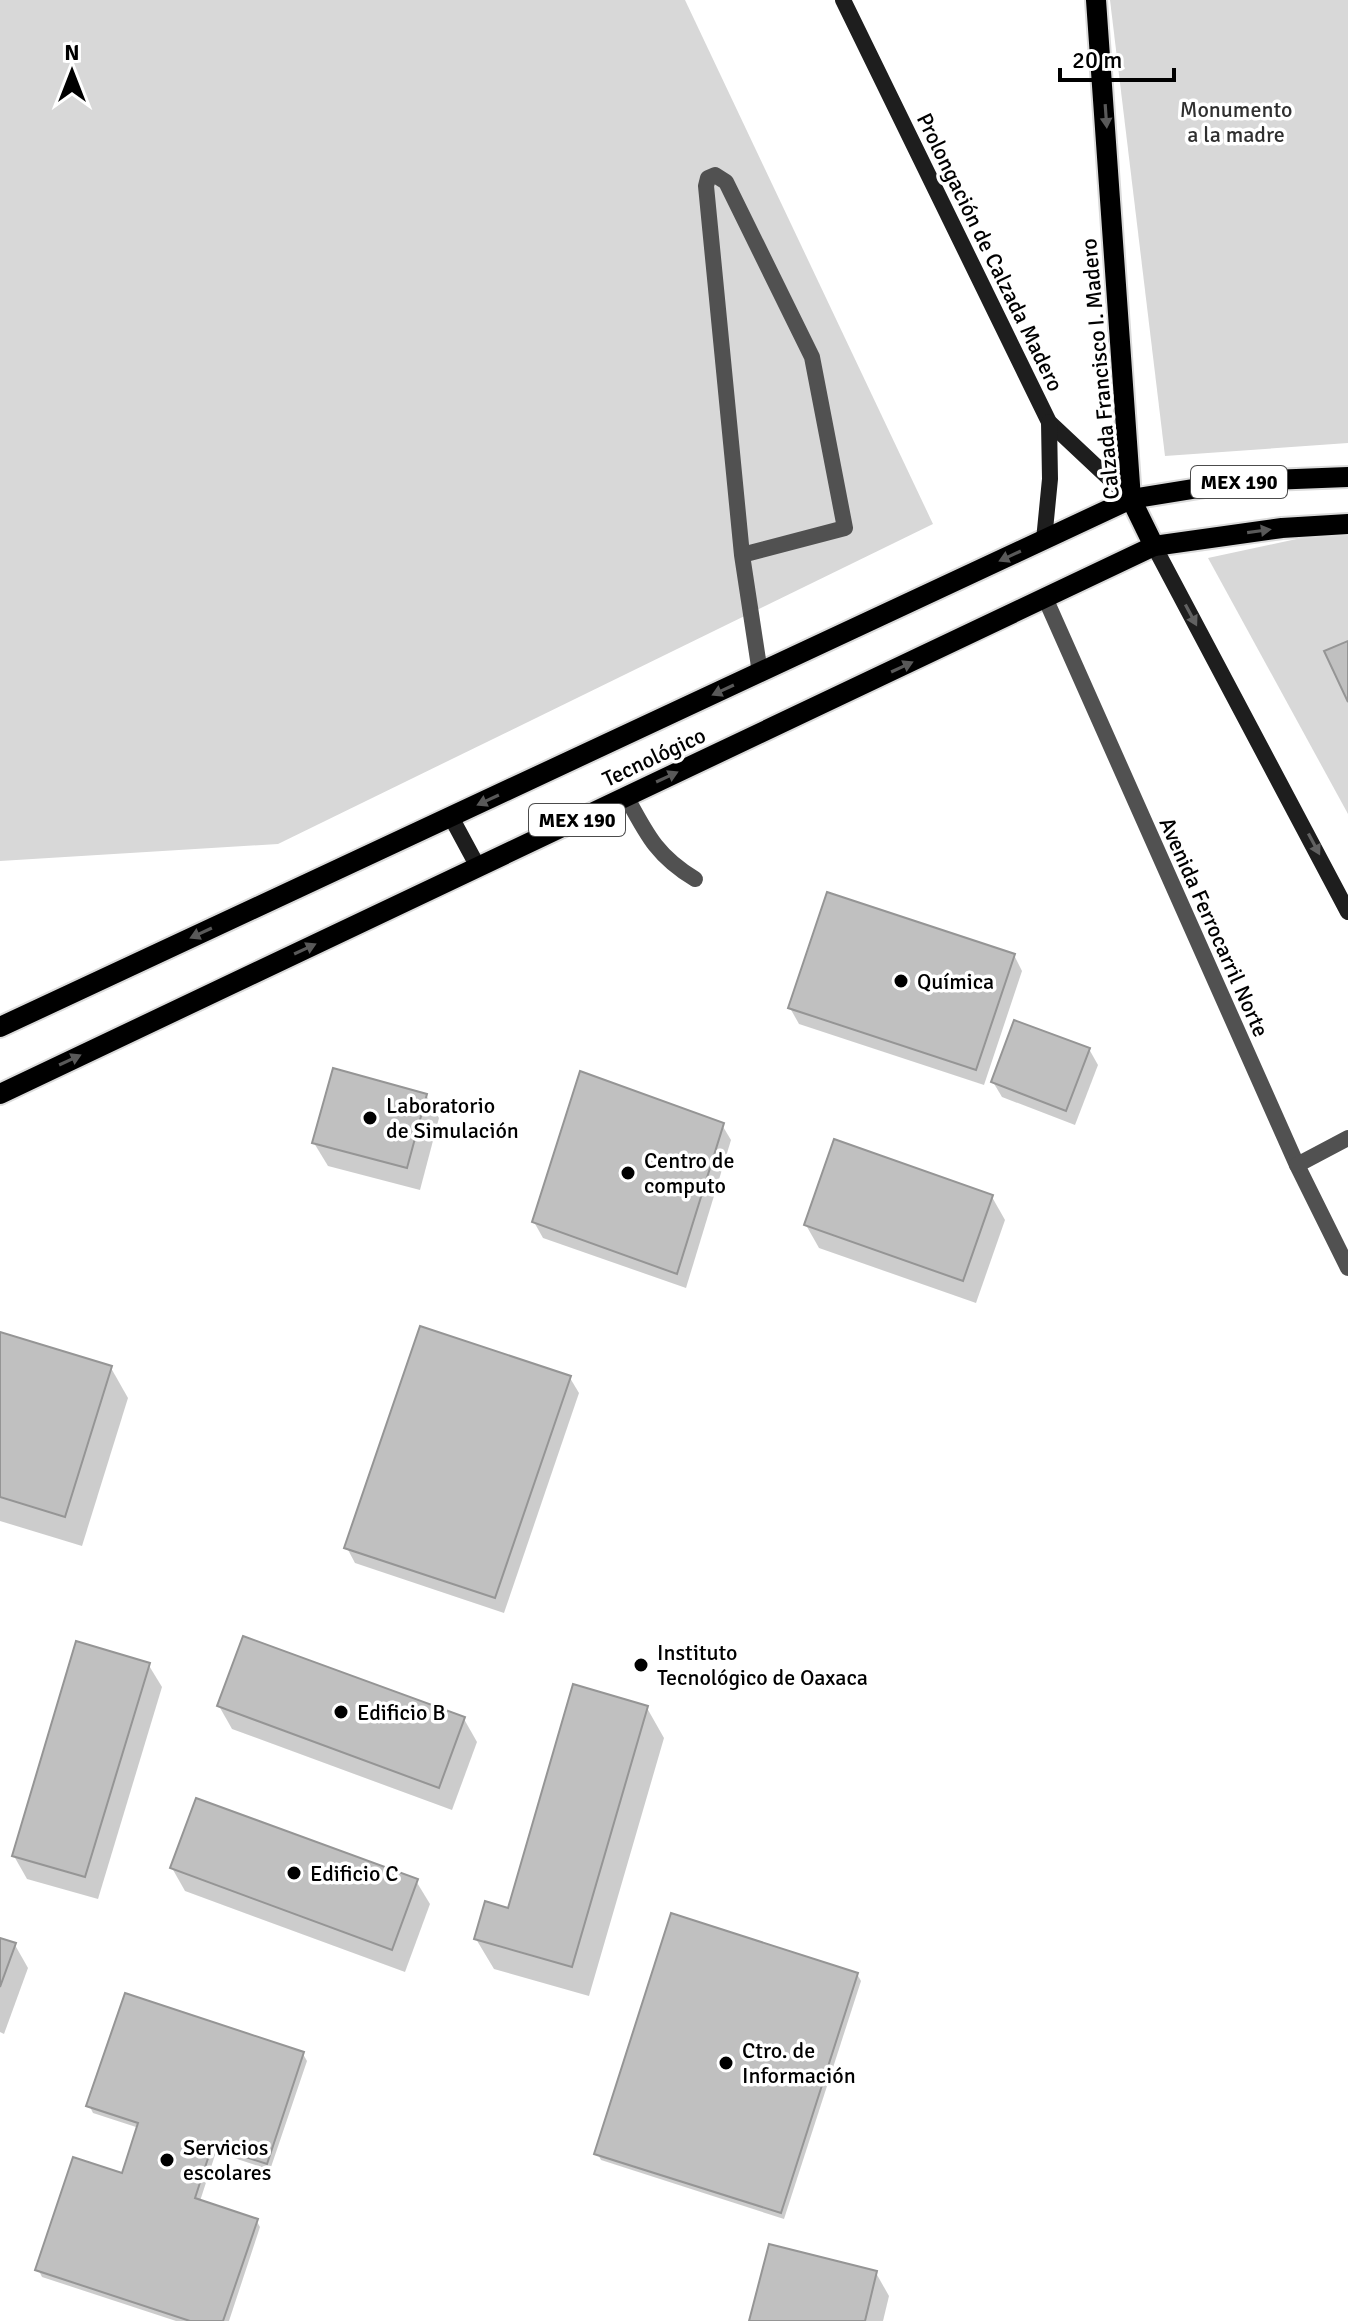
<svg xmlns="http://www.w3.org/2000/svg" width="1348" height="2321" viewBox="0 0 1348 2321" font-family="Signika,sans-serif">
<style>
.green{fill:#d8d8d8}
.shadow{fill:#0003}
.building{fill:#c0c0c0;stroke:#959595;stroke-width:2}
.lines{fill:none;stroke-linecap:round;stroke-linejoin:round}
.primary-casing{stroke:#dbdbdb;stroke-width:24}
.lane{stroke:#515151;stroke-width:16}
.street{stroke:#515151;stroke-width:16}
.secondary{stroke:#1e1e1e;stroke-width:16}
.primary{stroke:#000;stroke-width:20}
.oneway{fill:#595959}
.oneway2{fill:#626262}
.poi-dot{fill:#000;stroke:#fff;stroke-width:3}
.labels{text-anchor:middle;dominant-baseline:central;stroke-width:7;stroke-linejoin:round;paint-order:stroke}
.shield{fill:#fff;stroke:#4c4c4c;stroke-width:2}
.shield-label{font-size:20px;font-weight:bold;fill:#000}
.park-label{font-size:22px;fill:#2f2f2f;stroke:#fff}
.street-label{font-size:22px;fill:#000;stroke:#fff}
.poi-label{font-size:22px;fill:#000;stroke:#fff;text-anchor:start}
</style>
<rect width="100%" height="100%" fill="#fff"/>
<!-- green -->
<g class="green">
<path d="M0 0H685L933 524 278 844 0 861Z"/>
<path d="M1110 0H1348V443L1165 456Z"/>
<path d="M1329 532 1348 534V814L1208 558Z"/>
</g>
<!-- shadow -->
<g class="shadow">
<path d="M1014 955 1022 971 984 1085 799 1024 790 1008Z"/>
<path d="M1089 1049 1098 1065 1075 1125 1002 1097 993 1082Z"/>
<path d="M426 1095 439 1118 420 1190 328 1166 314 1143Z"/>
<path d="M722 1125 731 1140 686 1288 543 1238 534 1222Z"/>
<path d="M992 1197 1005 1220 976 1303 819 1248 806 1225Z"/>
<path d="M0 1334 111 1368 128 1398 82 1546 0 1521Z"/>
<path d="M570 1378 579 1393 504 1613 355 1563 347 1548Z"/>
<path d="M148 1664 162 1687 98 1899 27 1879 14 1856Z"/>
<path d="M219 1706 464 1719 477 1742 452 1810 232 1729Z"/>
<path d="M647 1708 664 1738 589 1996 494 1969 476 1939 509 1911Z"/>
<path d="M172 1868 416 1881 430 1904 405 1972 185 1891Z"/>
<path d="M0 1940 15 1945 28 1968 4 2034 0 2032Z"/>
<path d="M857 1974 861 1981 784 2219 601 2160 597 2153Z"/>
<path d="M303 2054 307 2061 270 2170 216 2152 200 2201 256 2220 260 2227 229 2321H176L42 2277 38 2269 123 2176 139 2128 93 2113 89 2105Z"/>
<path d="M876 2273 889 2296 883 2321H751Z"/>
</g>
<!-- building -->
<g class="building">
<path d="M1348 641V702L1324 651Z"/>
<path d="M827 892 1015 954 976 1070 788 1008Z"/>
<path d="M1014 1020 1090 1048 1066 1111 991 1082Z"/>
<path d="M333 1068 427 1094 407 1168 312 1143Z"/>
<path d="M580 1071 724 1123 677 1274 532 1222Z"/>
<path d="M834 1139 993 1195 963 1281 804 1225Z"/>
<path d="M420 1326 571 1376 495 1598 344 1548Z"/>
<path d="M0 1332 112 1366 65 1517 0 1497Z"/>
<path d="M243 1636 465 1717 439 1788 217 1706Z"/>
<path d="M76 1641 150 1663 85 1877 12 1856Z"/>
<path d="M573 1684 648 1706 572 1967 474 1939 485 1901 508 1908Z"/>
<path d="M196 1798 418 1879 392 1950 170 1868Z"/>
<path d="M671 1913 858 1973 781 2213 594 2154Z"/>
<path d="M0 1938 16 1943 0 1987Z"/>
<path d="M125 1993 304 2052 267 2164 212 2146 195 2198 258 2219 223 2321H190L35 2270 73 2157 122 2173 138 2123 86 2106Z"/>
<path d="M769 2244 877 2271 865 2321H749Z"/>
</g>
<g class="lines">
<defs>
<g id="primary">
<path d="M1096 0 1131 499 1154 546"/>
<path d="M0 1027 1131 499 1242 481 1348 477"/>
<path d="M0 1094 1154 546 1282 528 1348 524"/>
</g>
</defs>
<!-- primary casing -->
<use href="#primary" class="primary-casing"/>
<!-- lane -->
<g class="lane">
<path d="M742 555 845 528 812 357 726 182 715 175 708 178 706 186 742 555 760 673"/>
<path d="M626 796C647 835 657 856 695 879"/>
</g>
<!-- street -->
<g class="street">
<path d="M1046 600 1297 1165 1348 1268"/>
<path d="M1297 1165 1348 1138"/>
</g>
<!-- secondary -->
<g class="secondary">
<path d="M843 0 1049 422 1131 499"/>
<path d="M1044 540 1050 479 1049 422"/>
<path d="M1154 546 1348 912"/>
<path d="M451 817 478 867"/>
</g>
<!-- primary -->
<use href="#primary" class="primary"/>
</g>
<!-- one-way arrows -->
<defs><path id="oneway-solid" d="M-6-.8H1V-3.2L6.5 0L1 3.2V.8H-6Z" transform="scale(2)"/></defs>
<g class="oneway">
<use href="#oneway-solid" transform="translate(1106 116) rotate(86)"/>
<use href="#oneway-solid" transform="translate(1259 531) rotate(-8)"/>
<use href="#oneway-solid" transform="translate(1010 556) rotate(155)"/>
<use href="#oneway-solid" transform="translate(902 667) rotate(-25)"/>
<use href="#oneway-solid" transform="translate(723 690) rotate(155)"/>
<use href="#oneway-solid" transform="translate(667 777) rotate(-25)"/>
<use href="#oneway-solid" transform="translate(488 800) rotate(155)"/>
<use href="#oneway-solid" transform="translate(201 933) rotate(155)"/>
<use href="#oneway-solid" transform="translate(305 949) rotate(-25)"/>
<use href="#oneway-solid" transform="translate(70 1060) rotate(-25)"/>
</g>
<g class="oneway2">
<use href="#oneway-solid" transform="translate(1191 615) rotate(62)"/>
<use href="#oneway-solid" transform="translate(1314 844) rotate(62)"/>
</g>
<!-- markers -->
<g class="poi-dot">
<circle cx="901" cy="981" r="8"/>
<circle cx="370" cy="1118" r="8"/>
<circle cx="628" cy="1173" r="8"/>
<circle cx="641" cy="1665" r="8"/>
<circle cx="341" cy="1712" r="8"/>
<circle cx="294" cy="1873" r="8"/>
<circle cx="726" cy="2063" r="8"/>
<circle cx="167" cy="2160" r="8"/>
</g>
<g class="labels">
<!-- shield labels -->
<g class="shield">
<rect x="1191" y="466" width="96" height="32" rx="6"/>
<rect x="529" y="804" width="96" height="32" rx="6"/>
</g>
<g class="shield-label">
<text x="1239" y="482">MEX 190</text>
<text x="577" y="820">MEX 190</text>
</g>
<!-- park labels -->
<g class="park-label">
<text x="1236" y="109">Monumento<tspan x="1236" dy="25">a la madre</tspan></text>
</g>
<!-- street labels -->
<g class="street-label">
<text transform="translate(990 252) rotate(64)">Prolongación de Calzada Madero</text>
<text transform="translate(1100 369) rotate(-95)">Calzada Francisco I. Madero</text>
<text transform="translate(654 757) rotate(-25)">Tecnológico</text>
<text transform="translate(1214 927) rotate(66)">Avenida Ferrocarril Norte</text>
</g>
<!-- poi labels -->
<g class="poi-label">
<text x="917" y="981">Química</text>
<text x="386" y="1105">Laboratorio<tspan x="386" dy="25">de Simulación</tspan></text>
<text x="644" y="1160">Centro de<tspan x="644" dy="25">computo</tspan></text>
<text x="657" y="1652">Instituto<tspan x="657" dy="25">Tecnológico de Oaxaca</tspan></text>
<text x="357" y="1712">Edificio B</text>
<text x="310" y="1873">Edificio C</text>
<text x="742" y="2050">Ctro. de<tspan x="742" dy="25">Información</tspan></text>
<text x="183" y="2147">Servicios<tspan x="183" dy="25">escolares</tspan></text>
</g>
</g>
<!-- north arrow -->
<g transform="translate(72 72)" stroke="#ffffff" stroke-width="6" paint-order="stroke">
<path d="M0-6L14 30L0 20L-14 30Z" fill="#000000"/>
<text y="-12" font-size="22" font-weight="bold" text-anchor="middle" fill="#000000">N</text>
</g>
<!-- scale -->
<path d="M1060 68v12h114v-12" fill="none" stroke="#000000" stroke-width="4"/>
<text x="1072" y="68" font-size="24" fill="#000000" stroke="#ffffff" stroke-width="6" paint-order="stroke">20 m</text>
</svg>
